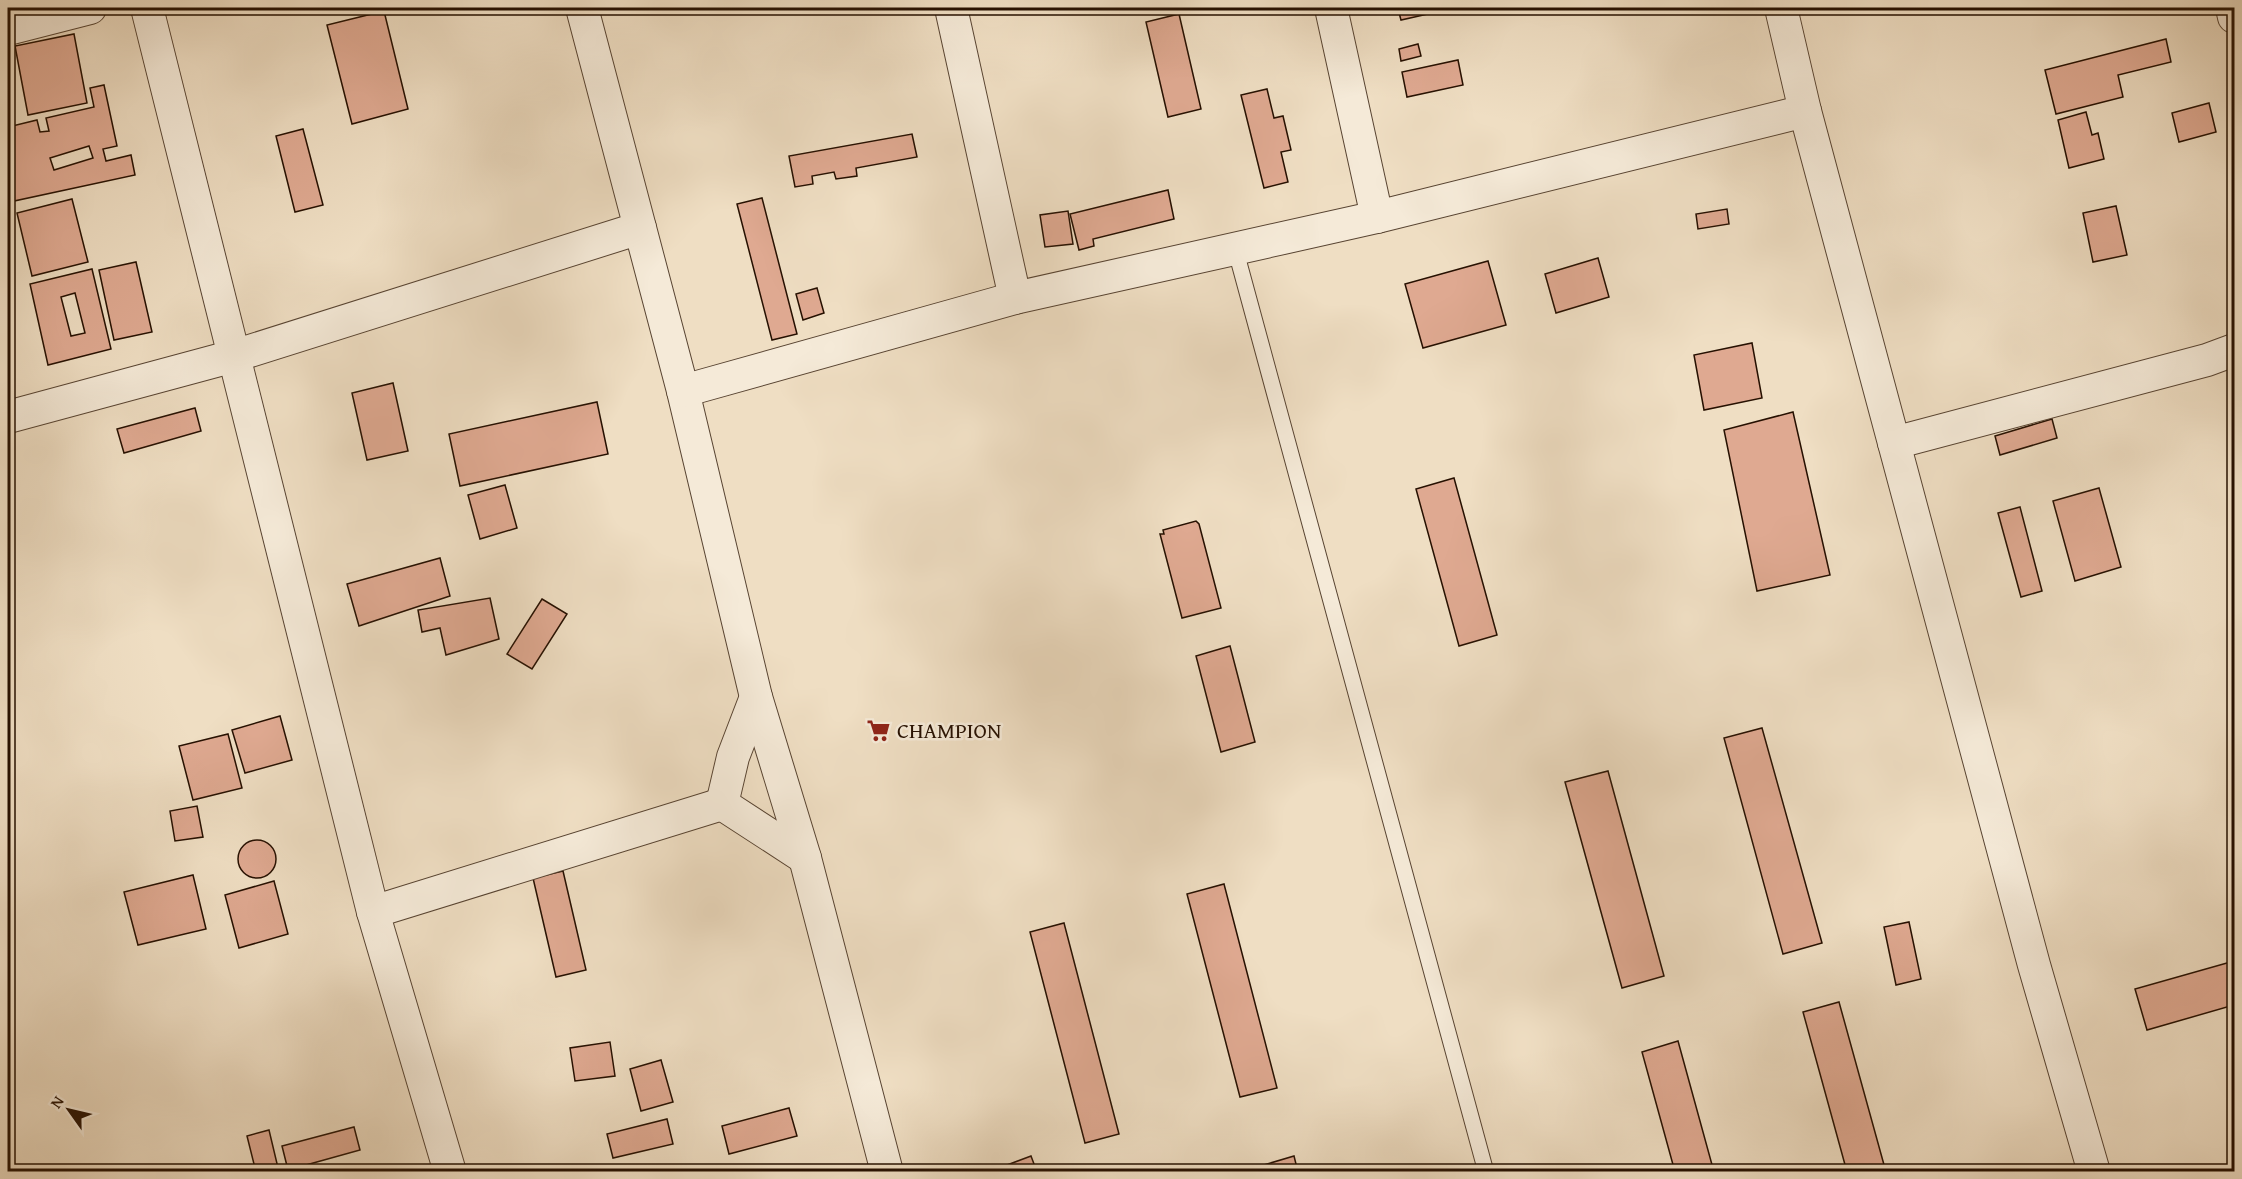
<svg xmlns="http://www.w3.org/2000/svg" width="2242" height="1179" viewBox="0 0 2242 1179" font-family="'Gentium Book Plus',serif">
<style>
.building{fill:#dfa991;stroke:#261001;stroke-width:1.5;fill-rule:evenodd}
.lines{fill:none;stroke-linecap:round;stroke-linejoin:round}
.lane-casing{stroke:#584432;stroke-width:17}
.street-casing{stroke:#584432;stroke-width:34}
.lane{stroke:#f5ead8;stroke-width:15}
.street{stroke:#f5ead8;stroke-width:32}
.labels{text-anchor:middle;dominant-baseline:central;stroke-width:5;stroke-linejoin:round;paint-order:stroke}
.poi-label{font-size:22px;fill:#261001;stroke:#f5ead8;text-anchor:start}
</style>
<rect width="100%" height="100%" fill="#efdec3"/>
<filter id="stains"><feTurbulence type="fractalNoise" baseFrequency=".00333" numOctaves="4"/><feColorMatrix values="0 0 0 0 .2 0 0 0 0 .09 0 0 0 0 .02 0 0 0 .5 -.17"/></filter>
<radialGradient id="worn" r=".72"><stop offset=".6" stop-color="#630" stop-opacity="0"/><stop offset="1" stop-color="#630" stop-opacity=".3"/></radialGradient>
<!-- building -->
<g class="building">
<path d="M1404 8H1426L1428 14 1401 20 1398 9Z"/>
<path d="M384 11 408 109 352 124 327 25Z"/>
<path d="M1179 14 1201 109 1168 117 1146 22Z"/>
<path d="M74 34 87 103 28 115 15 46Z"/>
<path d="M2166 39 2171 62 2118 75 2123 97 2056 114 2045 70Z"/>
<path d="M1418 44 1421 56 1401 61 1399 49Z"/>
<path d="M1458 60 1463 85 1407 97 1402 72Z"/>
<path d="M104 85 117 146 103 149 106 161 131 155 135 175 14 201 8 172V127L37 120 40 132 49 131 46 118 94 107 90 88ZM89 146 93 158 54 170 50 158Z"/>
<path d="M1267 89 1274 118 1283 116 1291 150 1281 152 1288 182 1264 188 1241 95Z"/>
<path d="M2209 103 2216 132 2179 142 2172 113Z"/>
<path d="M2086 112 2092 135 2098 133 2104 159 2069 168 2058 120Z"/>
<path d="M303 129 323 205 295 212 276 136Z"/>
<path d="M912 134 917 157 856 168 857 176 836 179 834 172 812 176 813 184 795 187 789 156Z"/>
<path d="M1168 190 1174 219 1093 239 1094 246 1079 250 1070 214Z"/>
<path d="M762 198 797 334 772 340 737 204Z"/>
<path d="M72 199 88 262 32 276 17 213Z"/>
<path d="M2116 206 2127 255 2093 262 2083 213Z"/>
<path d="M1727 209 1729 224 1698 229 1696 214Z"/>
<path d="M1068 211 1073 244 1045 247 1040 215Z"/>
<path d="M1598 258 1609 297 1556 313 1545 274Z"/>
<path d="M1488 261 1506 325 1423 348 1405 284Z"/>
<path d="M136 262 152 332 114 340 99 270Z"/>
<path d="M92 269 111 349 48 365 30 284ZM75 293 85 333 71 336 61 297Z"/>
<path d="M817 288 824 313 803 320 796 294Z"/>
<path d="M1752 343 1762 398 1704 410 1694 355Z"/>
<path d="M393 383 408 451 367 460 352 393Z"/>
<path d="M597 402 608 454 460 486 449 434Z"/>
<path d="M195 408 201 431 124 453 117 429Z"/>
<path d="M1793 412 1830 575 1757 591 1724 430Z"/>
<path d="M2052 419 2057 438 2000 455 1995 436Z"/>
<path d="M1454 478 1497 635 1459 646 1416 489Z"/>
<path d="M505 485 517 528 480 539 468 495Z"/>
<path d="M2099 488 2121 567 2075 581 2053 501Z"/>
<path d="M2020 507 2042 591 2021 597 1998 513Z"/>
<path d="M1196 521 1199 524 1221 608 1182 618 1160 534H1164L1163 530Z"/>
<path d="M440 558 450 596 359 626 347 584Z"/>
<path d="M490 598 499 639 446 655 440 628 422 632 418 610Z"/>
<path d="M542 599 567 614 532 669 507 654Z"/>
<path d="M1230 646 1255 742 1221 752 1196 656Z"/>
<path d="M280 716 292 760 245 773 232 730Z"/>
<path d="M1762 728 1822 943 1783 954 1724 738Z"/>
<path d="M228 734 242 788 193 800 179 746Z"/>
<path d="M1608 771 1664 976 1622 988 1565 782Z"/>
<path d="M197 806 203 837 175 841 170 811Z"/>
<circle cx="257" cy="859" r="19"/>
<path d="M563 871 586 970 556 977 533 878Z"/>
<path d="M193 875 206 929 138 945 124 892Z"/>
<path d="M274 881 288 934 239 948 225 895Z"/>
<path d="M1224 884 1277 1088 1240 1097 1187 894Z"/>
<path d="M1909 922 1921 979 1896 985 1884 927Z"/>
<path d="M1064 923 1119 1134 1085 1143 1030 932Z"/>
<path d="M2234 961V1005L2147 1030 2135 989Z"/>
<path d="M1839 1002 1886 1172H1847L1803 1012Z"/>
<path d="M1678 1041 1714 1172H1675L1642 1052Z"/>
<path d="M610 1042 615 1076 575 1081 570 1048Z"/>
<path d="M661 1060 673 1102 641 1111 630 1069Z"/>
<path d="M789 1108 797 1136 729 1154 722 1126Z"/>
<path d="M667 1119 673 1144 613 1158 607 1134Z"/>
<path d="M354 1127 360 1150 288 1170 282 1146Z"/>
<path d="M269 1130 279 1172H256L247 1136Z"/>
<path d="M1031 1156 1037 1172H1010L1007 1165Z"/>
<path d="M1294 1156 1298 1172H1258L1257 1167Z"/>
</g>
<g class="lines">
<defs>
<path id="lane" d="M1235 248 1486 1172"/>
<g id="street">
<path d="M147 8 373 912 450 1172"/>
<path d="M582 8 683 391 756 697 805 858 887 1172"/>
<path d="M951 8 1015 298"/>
<path d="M1331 8 1377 217"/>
<path d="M1781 8 1805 111 2034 965 2094 1172"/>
<path d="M2232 8 2234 17"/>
<path d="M8 29 90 8"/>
<path d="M683 391 1015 298 1377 217 1805 111"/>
<path d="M8 417 234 356 640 228"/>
<path d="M1894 443 2207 360 2234 350"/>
<path d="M722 804 733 757 756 697"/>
<path d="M373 912 722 804 805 858"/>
</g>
</defs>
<!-- lane casing -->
<use href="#lane" class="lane-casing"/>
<!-- street casing -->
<use href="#street" class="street-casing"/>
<!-- lane -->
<use href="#lane" class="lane"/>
<!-- street -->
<use href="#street" class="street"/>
</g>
<!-- icons -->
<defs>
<symbol id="supermarket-bare" viewBox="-9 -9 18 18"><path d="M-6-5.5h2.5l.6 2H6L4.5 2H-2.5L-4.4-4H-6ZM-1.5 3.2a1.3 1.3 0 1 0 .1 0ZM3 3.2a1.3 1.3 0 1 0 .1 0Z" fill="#8f2418" stroke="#f5ead8" stroke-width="2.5" paint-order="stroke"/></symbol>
</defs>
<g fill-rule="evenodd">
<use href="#supermarket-bare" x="862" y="714" width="33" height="33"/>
</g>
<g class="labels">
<!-- poi labels -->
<g class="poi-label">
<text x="897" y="730">CHAMPION</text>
</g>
</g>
<!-- margin -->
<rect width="2242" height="1179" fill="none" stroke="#efdec3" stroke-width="30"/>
<rect x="9" y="9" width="2224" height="1161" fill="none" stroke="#261001" stroke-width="3"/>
<rect x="15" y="15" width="2212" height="1149" fill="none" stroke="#261001" stroke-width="1.5"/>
<!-- north arrow -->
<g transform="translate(69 1110) rotate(304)" stroke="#f5ead8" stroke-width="4.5" paint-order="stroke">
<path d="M0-4.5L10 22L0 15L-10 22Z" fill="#261001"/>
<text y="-9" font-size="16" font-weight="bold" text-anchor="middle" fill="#261001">N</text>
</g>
<rect width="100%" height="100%" filter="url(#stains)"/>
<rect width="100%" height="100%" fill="url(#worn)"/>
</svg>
